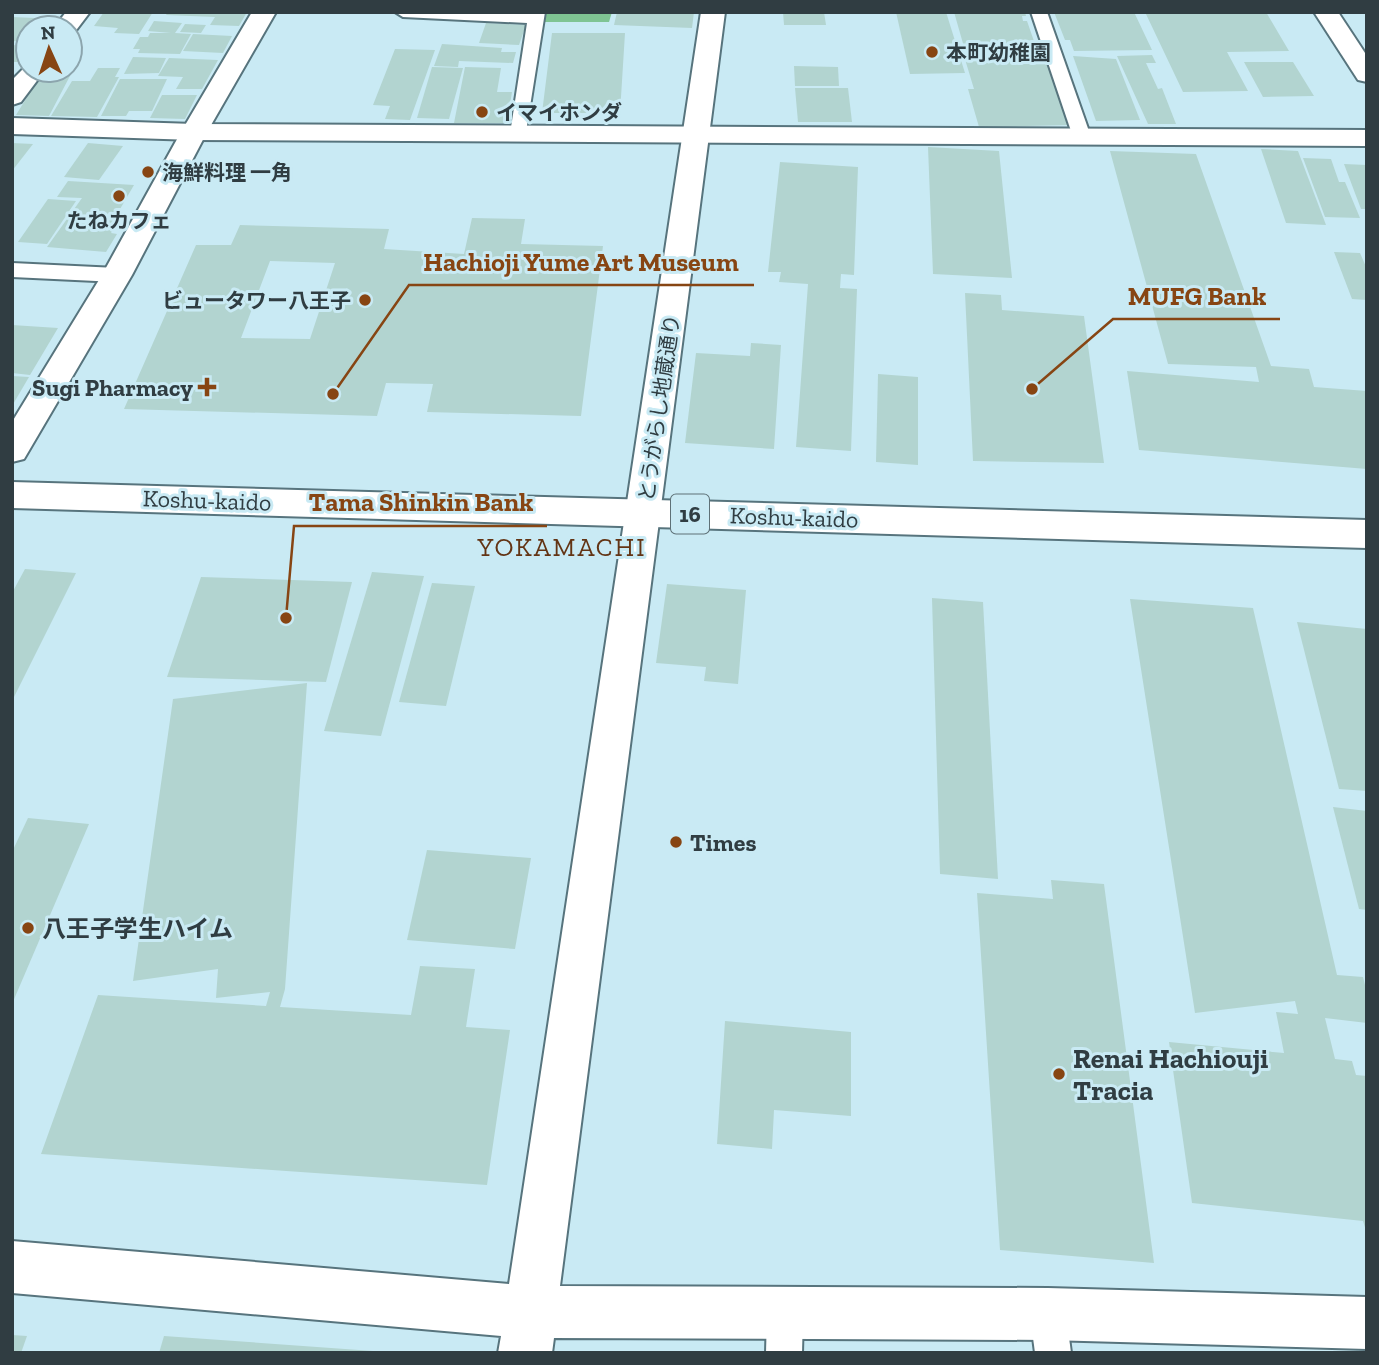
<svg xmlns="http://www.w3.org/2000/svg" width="1379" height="1365" viewBox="0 0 1379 1365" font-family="'Zilla Slab','Noto Sans JP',serif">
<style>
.green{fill:#7fc493}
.building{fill:#b2d4d0;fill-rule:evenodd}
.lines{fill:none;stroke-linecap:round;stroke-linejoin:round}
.service-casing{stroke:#57747d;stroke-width:4}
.minor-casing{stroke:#57747d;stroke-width:4}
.tertiary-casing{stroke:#57747d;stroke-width:4}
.trunk-casing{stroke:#57747d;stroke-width:4}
.service{fill:#fff;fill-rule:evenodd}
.minor{fill:#fff;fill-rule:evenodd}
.tertiary{fill:#fff;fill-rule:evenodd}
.trunk{fill:#fff;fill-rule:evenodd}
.poi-dot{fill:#874513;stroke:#c9eaf4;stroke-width:2.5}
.labels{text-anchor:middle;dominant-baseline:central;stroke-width:6;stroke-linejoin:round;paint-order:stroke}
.far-poi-label{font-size:21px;font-weight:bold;fill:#303d42;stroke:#c9eaf4;text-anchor:start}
.far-street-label{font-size:21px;fill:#303d42;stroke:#c9eaf4}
.shield{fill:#c9eaf4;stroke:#5e7177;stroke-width:2}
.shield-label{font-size:23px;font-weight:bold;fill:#303d42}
.poi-label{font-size:24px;font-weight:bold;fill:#303d42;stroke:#c9eaf4;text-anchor:start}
.street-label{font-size:24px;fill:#303d42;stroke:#c9eaf4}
.neighbourhood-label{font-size:26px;letter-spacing:2px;fill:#633414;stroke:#c9eaf4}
.near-poi-label{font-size:28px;font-weight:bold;fill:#303d42;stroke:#c9eaf4;text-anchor:start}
.leader{fill:none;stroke:#874513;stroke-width:2.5}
.callout-dot{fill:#874513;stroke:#c9eaf4;stroke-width:2.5}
.callout-label{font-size:26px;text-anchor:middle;font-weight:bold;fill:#874513;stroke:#c9eaf4;stroke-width:6;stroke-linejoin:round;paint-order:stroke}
</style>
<rect width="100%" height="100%" fill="#c9eaf4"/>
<!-- green -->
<path class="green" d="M542 12H612L609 22H541Z"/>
<!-- building -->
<g class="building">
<path d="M104 12H153L139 34 114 33 118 28 94 26Z"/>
<path d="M168 12H247L239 26 210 25 215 17 166 15Z"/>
<path d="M617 12H694L692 28 614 25Z"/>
<path d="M783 12H824L826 25H784Z"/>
<path d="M896 12H946L965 73 910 74Z"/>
<path d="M954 12H1025L1026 16H1022L1023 21H1027L1036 47H964Z"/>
<path d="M1054 12H1134L1152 50 1074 51 1070 40H1065Z"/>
<path d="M1145 12H1266L1289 51 1227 52 1248 91 1183 92Z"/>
<path d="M12 17 57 19 50 28H28V42L12 41Z"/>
<path d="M154 21 182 23 175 33 191 34 180 54 138 53 140 49H133L140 37H148L150 33H171L148 31Z"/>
<path d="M486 23 526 25 519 45 479 43Z"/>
<path d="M185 24 206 25 201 33 180 32Z"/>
<path d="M552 33H625L620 113H542Z"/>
<path d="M193 34 232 36 223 53 183 51Z"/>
<path d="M442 44 502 48 501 52H516L513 63 459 61 458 67 434 66Z"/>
<path d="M12 45 28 46V56L23 62H12Z"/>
<path d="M395 49 435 50 410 120 385 119 390 106 373 105Z"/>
<path d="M1044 54 1070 125 979 127 968 89H974L964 56Z"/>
<path d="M1152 55 1156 63H1146L1158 89 1162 88 1176 124H1148L1117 56Z"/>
<path d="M1073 56 1116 59 1140 120 1096 121Z"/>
<path d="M133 57 166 58 159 73 124 74Z"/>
<path d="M169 58 218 60 202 89H176L183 77 158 76Z"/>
<path d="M1244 62H1293L1314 96 1263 97Z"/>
<path d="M794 66 838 67 839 86H795Z"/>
<path d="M432 67 463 68 449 119 417 118Z"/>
<path d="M465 67 501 68 497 92H512L507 123H454Z"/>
<path d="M98 68H120L115 77H119L97 117 51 116 72 81H90Z"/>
<path d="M46 73 71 74 49 116 16 115 37 81H41Z"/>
<path d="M120 79H167L152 111H129L126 116H101Z"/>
<path d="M795 88H848L852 122H798Z"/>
<path d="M162 95H197L185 119 150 118Z"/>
<path d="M12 143 33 144 12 171Z"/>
<path d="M88 143 123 146 99 180 64 177Z"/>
<path d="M928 147 999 151 1012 278 933 274Z"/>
<path d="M1261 149 1298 151 1326 225 1286 223Z"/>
<path d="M1110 151 1196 154 1271 366 1309 369 1314 387 1367 391V469L1139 450 1127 371 1259 382 1256 367 1168 364Z"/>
<path d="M1303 158 1331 159 1339 182H1345L1360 218 1325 217Z"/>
<path d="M780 162 858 167 854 275 841 274 840 288 857 289 851 451 796 447 808 284 779 282 781 272H768Z"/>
<path d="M1344 164 1367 165V209H1361Z"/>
<path d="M68 181 134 185 116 216 83 214 121 218 111 233 117 234 106 252 47 247 82 198 57 197Z"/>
<path d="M48 199 76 201 47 244 18 242Z"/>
<path d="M472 218 525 219 521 244 603 246 581 416 427 412 433 384 386 383 377 416 124 409 196 245H231L240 225 389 229 384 249 464 254ZM270 261 335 263 310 339 241 338Z"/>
<path d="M1334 252 1360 253 1367 269V300L1352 299Z"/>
<path d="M965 293 1001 295 1002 310 1084 316 1104 463 973 461Z"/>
<path d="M12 325 58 328 30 375 12 373Z"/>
<path d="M751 343 781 345 774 449 685 443 696 353 750 356Z"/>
<path d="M878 374 918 377V465L876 462Z"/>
<path d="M12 376 29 377 12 406Z"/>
<path d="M25 569 76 573 12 701V593Z"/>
<path d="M372 572 424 576 381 736 324 731Z"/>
<path d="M201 577 352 582 326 682 167 677Z"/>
<path d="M432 583 475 586 446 706 399 702Z"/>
<path d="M667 584 746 590 738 684 704 681 706 667 656 663Z"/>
<path d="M932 598 983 602 998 879 940 874Z"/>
<path d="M1130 599 1253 608 1337 975 1363 977 1367 993V1023L1325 1018 1335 1059 1352 1061 1356 1075 1367 1076V1234L1363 1221 1192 1203 1169 1042 1284 1053 1276 1012 1298 1014 1295 1001 1195 1013Z"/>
<path d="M1297 622 1367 629V791L1339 789Z"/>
<path d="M307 683 285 989 280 1007 411 1015 420 966 475 969 466 1027 510 1030 487 1185 41 1154 98 995 266 1006 270 992 216 998 218 969 133 981 173 699Z"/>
<path d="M1333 807 1367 811V910L1359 909Z"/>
<path d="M28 818 89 824 12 1004V852Z"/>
<path d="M427 850 531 858 515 949 407 940Z"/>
<path d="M1051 880 1104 884 1154 1263 1000 1250 977 893 1053 899Z"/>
<path d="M725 1021 851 1032V1116L774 1110 772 1149 717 1144Z"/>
<path d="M12 1335 27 1336 21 1353H12Z"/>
<path d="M164 1336 373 1351V1353H159Z"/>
</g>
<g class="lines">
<defs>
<g id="service">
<path d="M395 12H545L525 138H513L510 134 527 23 403 17Z"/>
<path d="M1031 12H1047L1091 137 1088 141 1082 142 1073 137Z"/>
<path d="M12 263 117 268 124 270 127 275 124 280 117 282 12 277Z"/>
<path d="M785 1296 798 1301 803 1314 802 1353H766L767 1314 772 1301Z"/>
<path d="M1048 1296 1061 1301 1066 1314 1071 1353H1035L1030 1314 1035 1301Z"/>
</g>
<g id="minor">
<path d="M66 12H90L74 33 70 34V28H54Z"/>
<path d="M252 12H276L207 132 132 275 24 459 12 462V422L102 275 181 132Z"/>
<path d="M701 12H725L560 1286 1048 1288 1367 1297V1349L1048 1340 554 1338 552 1353H498L501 1336 12 1293V1241L509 1284Z"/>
<path d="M1314 12H1338L1367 56V82L1358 80Z"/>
<path d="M28 64V70H45L21 102 12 105V80Z"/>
</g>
<path id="tertiary" d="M12 118 194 124 1367 130V146L194 140 12 134Z"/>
<path id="trunk" d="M12 482 1367 520V548L12 508Z"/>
</defs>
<!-- service casing -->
<use href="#service" class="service-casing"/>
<!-- minor casing -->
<use href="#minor" class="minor-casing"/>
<!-- tertiary casing -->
<use href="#tertiary" class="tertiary-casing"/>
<!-- trunk casing -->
<use href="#trunk" class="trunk-casing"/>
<!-- service -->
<use href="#service" class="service"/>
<!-- minor -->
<use href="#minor" class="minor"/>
<!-- tertiary -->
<use href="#tertiary" class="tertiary"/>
<!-- trunk -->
<use href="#trunk" class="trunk"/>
</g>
<!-- markers -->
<g class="poi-dot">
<circle cx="932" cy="52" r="7"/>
<circle cx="482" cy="112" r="7"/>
<circle cx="148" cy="172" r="7"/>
<circle cx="119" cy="196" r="7"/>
<circle cx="365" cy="300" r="7"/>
<path d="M203.5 376.5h7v7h7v7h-7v7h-7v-7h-7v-7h7z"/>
<circle cx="676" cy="842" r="7"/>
<circle cx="28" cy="928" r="7"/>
<circle cx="1059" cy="1074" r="7"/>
</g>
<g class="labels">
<!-- far-poi labels -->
<g class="far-poi-label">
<text x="946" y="52">本町幼稚園</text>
<text x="496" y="112">イマイホンダ</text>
<text x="162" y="172">海鮮料理 一角</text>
<text x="119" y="220" text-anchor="middle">たねカフェ</text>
<text x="351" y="300" text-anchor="end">ビュータワー八王子</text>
</g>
<!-- far-street labels -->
<g class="far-street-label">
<text transform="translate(659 408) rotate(-82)">とうがらし地蔵通り</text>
</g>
<!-- shield labels -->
<rect class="shield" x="671" y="494.5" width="38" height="39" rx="5"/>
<g class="shield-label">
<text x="690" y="514">16</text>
</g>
<!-- poi labels -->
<g class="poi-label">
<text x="193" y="387" text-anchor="end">Sugi Pharmacy</text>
<text x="690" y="842">Times</text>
<text x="42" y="928">八王子学生ハイム</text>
</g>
<!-- street labels -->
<g class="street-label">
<text transform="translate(207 500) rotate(2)">Koshu-kaido</text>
<text transform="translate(794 517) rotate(2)">Koshu-kaido</text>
</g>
<!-- neighbourhood labels -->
<g class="neighbourhood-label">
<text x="562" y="547">YOKAMACHI</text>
</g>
<!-- near-poi labels -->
<g class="near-poi-label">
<text x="1073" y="1058">Renai Hachiouji<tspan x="1073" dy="32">Tracia</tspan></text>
</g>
</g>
<!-- callouts -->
<path class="leader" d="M333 394L409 285H754M1032 389L1113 319H1280M286 618L294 526H547"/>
<g class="callout-dot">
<circle cx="333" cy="394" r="7"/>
<circle cx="1032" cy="389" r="7"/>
<circle cx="286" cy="618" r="7"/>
</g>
<g class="callout-label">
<text x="581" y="271">Hachioji Yume Art Museum</text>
<text x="1197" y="305">MUFG Bank</text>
<text x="421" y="511">Tama Shinkin Bank</text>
</g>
<!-- border -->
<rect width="1379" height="1365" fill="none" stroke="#303d42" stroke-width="28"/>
<!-- north arrow -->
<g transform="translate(49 49) rotate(357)"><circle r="33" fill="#c9eaf4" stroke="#8ca5ad" stroke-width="2"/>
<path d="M0-5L12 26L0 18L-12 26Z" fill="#874513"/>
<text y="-10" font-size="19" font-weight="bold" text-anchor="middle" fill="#303d42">N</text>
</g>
</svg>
